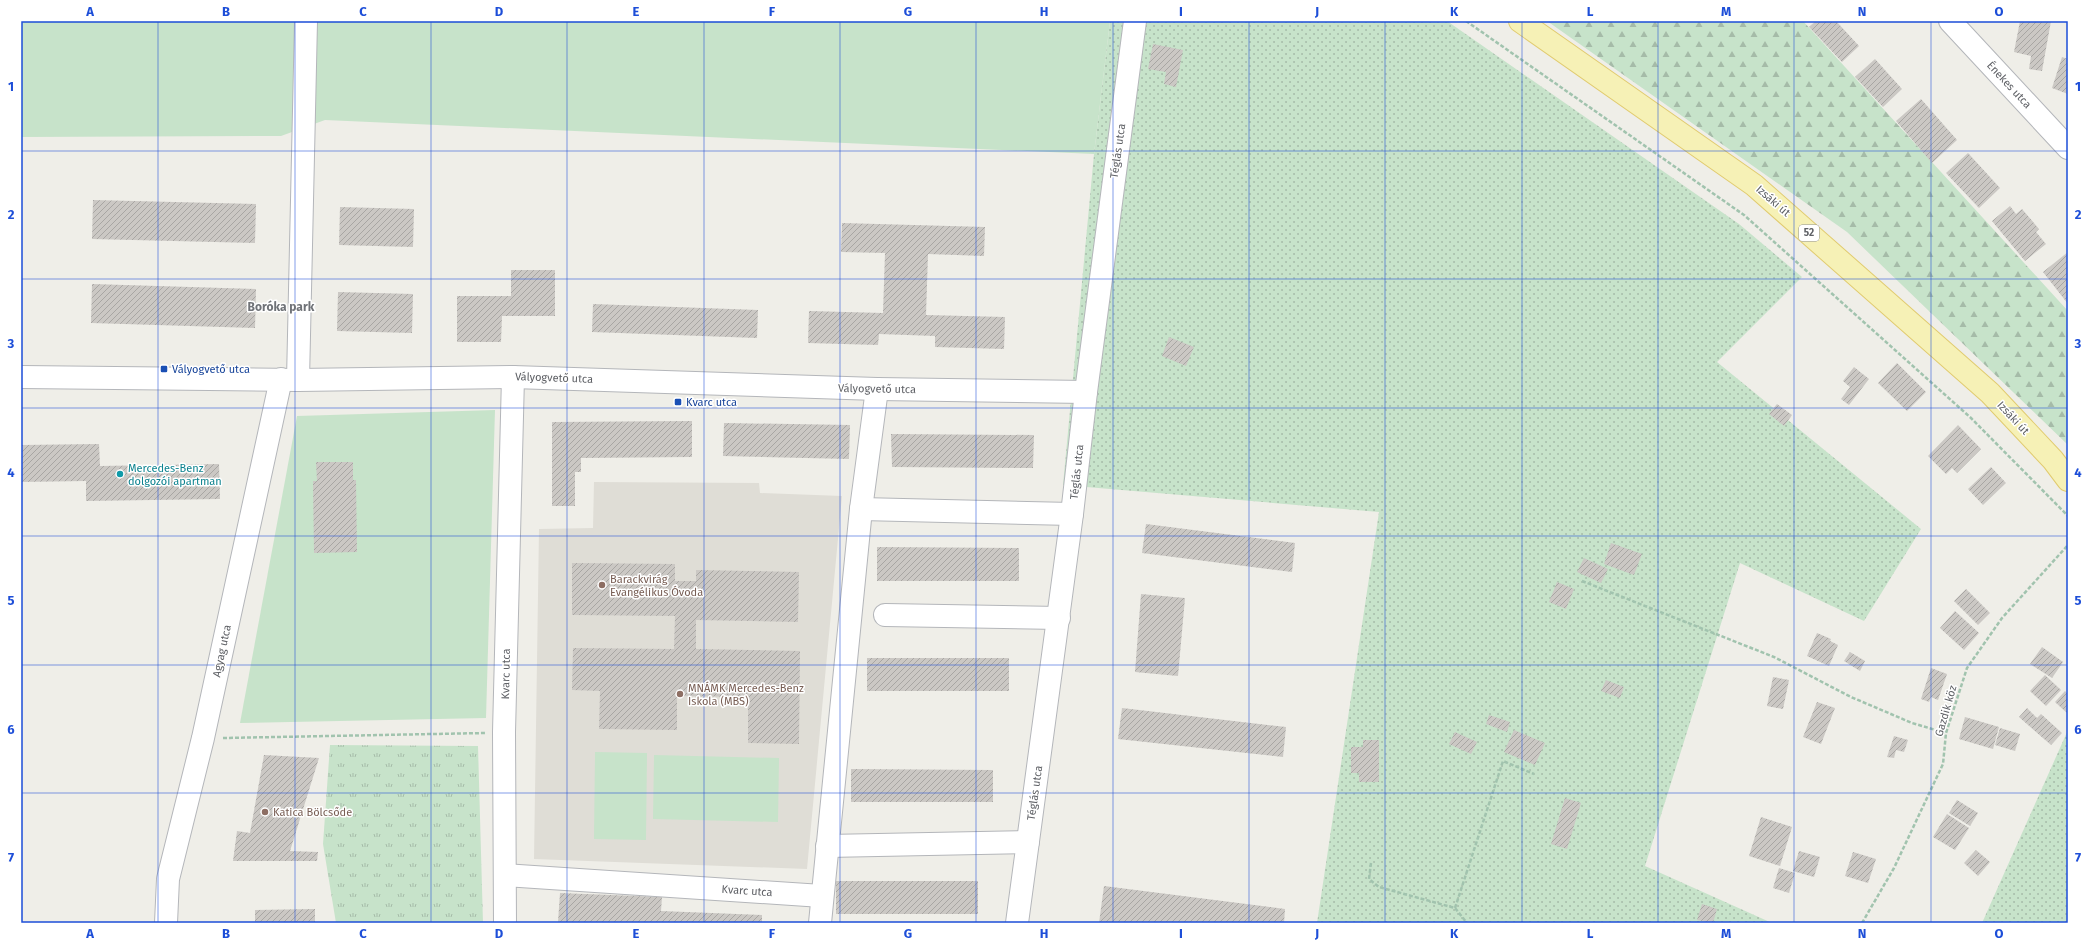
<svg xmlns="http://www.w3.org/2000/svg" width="2089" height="944" viewBox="0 0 2089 944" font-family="'Fira Sans',sans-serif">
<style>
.education{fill:#dfddd6}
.grass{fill:#c7e3ca}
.forest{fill:url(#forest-firs)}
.park{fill:url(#park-tufts)}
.garden{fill:url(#garden-dots)}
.building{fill:url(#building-hatch)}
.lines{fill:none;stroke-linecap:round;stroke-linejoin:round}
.minor-casing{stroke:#b4b6ba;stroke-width:24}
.major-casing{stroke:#e1cb6f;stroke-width:24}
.path{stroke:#a1c3ae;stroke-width:2.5;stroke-dasharray:4 2;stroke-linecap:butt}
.minor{stroke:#fff;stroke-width:22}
.major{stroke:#f6f1b6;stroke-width:22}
.grid{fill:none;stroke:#1d4ed8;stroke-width:1;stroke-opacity:0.55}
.transit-dot{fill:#1a4fb4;stroke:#fff;stroke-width:1.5}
.culture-dot{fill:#0f9aa8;stroke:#fff;stroke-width:1.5}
.education-dot{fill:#8d6e63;stroke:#fff;stroke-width:1.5}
.labels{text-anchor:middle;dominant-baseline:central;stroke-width:3;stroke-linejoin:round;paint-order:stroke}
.shield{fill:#fff;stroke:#8f9094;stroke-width:1}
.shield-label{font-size:10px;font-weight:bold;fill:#5f6166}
.street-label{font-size:11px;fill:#5f6166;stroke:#fff}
.transit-label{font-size:11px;fill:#164399;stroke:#fff;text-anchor:start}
.culture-label{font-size:11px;fill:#0d838f;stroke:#fff;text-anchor:start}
.education-label{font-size:11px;fill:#785e54;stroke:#fff;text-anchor:start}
.neighbourhood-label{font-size:12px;font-weight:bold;fill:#707378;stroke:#fff}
.neatline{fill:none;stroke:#1d4ed8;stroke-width:1.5}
.grid-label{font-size:13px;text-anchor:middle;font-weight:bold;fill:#1d4ed8}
</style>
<defs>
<pattern id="forest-firs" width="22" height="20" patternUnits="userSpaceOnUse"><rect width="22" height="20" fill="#c7e3ca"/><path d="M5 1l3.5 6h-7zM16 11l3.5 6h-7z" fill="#a5bba8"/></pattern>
<pattern id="park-tufts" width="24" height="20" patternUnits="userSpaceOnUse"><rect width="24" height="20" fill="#c7e3ca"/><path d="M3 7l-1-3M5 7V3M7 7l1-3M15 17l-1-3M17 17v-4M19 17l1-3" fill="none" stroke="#a5bba8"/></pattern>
<pattern id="garden-dots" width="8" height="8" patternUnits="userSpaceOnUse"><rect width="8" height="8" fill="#c7e3ca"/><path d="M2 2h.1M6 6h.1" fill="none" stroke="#a5bba8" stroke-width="1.8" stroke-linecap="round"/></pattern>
<pattern id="building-hatch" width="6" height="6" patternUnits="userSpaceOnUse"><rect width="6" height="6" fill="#cbc8c4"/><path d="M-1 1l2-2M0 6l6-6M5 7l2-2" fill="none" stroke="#a8a6a3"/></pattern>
</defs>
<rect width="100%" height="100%" fill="#efeee8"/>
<!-- education -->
<path class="education" d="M594 482 759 483 760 493 842 496 807 869 534 859 539 529 593 528Z"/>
<!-- grass -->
<g class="grass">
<path d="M21 21H1110L1094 154 325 120 281 136 21 137Z"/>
<path d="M495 410 486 718 240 723 297 416Z"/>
<path d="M595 752 647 753 646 840 594 839Z"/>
<path d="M654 755 779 758 778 822 653 819Z"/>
</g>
<!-- forest -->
<path class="forest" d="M1547 21H1803L2068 311V445L1847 232Z"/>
<!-- park -->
<path class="park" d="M330 745 478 746 483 923H336L323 844Z"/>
<!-- garden -->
<g class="garden">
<path d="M1110 21H1447L1739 224 1802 277 1717 362 1921 529 1864 621 1740 563 1645 866 1772 923H1317L1379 512 1063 485 1094 154Z"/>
<path d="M2068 730V923H1982Z"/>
</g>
<!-- building -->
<g class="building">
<path d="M1816 21H1836L1859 46 1842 62 1809 27Z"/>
<path d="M2020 21H2051L2042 71 2029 69 2031 56 2014 52Z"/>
<path d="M1153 44 1183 50 1176 87 1164 84 1166 72 1148 69Z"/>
<path d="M2062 57 2068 59V94L2052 88Z"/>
<path d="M1875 59 1902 89 1883 107 1855 77Z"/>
<path d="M1921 99 1957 140 1932 163 1896 121Z"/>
<path d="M1968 153 2000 188 1979 208 1946 173Z"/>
<path d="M93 200 256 204 255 243 92 239Z"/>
<path d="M2010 206 2016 214 2022 209 2039 229 2036 232 2046 244 2025 261 1992 221Z"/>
<path d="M340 207 414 209 413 247 339 245Z"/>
<path d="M842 223 985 227 984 256 928 254 926 315 1005 317 1004 349 935 347V336L879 334 878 345 808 343 809 311 883 313 885 253 841 252Z"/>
<path d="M2068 252V304L2043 272Z"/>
<path d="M511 270H555V316H502L501 342H457V296H511Z"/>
<path d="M92 284 256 289 255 328 91 323Z"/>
<path d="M338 292 413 294 412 333 337 331Z"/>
<path d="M593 304 758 310 757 338 592 332Z"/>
<path d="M1169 337 1194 347 1186 366 1162 356Z"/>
<path d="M1897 363 1926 392 1907 411 1878 383Z"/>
<path d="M1854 367 1869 379 1849 405 1841 399 1850 387 1843 381Z"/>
<path d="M1777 404 1792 415 1784 426 1769 414Z"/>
<path d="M692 421V457L581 458V472H575V506H552V422Z"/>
<path d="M724 423 850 425 849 459 723 456Z"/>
<path d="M1958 425 1981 449 1957 473 1952 468 1946 474 1928 456Z"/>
<path d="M891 434 1034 435 1033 468 892 467Z"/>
<path d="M99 444 100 466 219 464 220 499 86 501V481L21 482V445Z"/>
<path d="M316 462H353V480H356L357 552 314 553 313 481H317Z"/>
<path d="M1991 467 2006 483 1983 505 1968 489Z"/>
<path d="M1146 524 1295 543 1292 572 1142 553Z"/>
<path d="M1611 543 1642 554 1634 575 1604 564Z"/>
<path d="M877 547 1019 548V581H877Z"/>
<path d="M1584 558 1608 569 1601 583 1577 572Z"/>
<path d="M572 563 675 564V581H696V570L799 572 798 622 696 620V649L800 651 799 744 748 743V697L677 696V730L599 729 600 691 572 690 573 648 674 649 675 616 572 615Z"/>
<path d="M1557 582 1574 589 1566 609 1549 602Z"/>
<path d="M1966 589 1990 613 1978 625 1954 601Z"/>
<path d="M1141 594 1185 598 1178 676 1135 672Z"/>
<path d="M1955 611 1979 633 1964 650 1940 628Z"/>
<path d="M1817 633 1831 639 1830 641 1838 645 1829 666 1807 656Z"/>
<path d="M2042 647 2063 662 2052 678 2030 664Z"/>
<path d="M1850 652 1865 661 1860 671 1844 661Z"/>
<rect x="867" y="658" width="142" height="33"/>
<path d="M1931 668 1947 674 1938 700 1931 697 1929 702 1921 699Z"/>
<path d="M2045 675 2061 690 2046 706 2030 691Z"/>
<path d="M1773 677 1789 680 1783 709 1767 706Z"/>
<path d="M1606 680 1624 687 1620 698 1601 691Z"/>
<path d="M2065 691 2068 694V714L2055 702Z"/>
<path d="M1817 702 1835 708 1821 744 1803 737Z"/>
<path d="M1122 708 1286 727 1283 757 1118 739Z"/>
<path d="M2027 708 2037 718 2041 714 2062 733 2051 745 2019 717Z"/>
<path d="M1489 715 1510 722 1507 732 1486 724Z"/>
<path d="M1965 717 1999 727 1993 749 1959 739Z"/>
<path d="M2000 728 2020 734 2015 751 1995 745Z"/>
<path d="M1514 730 1545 743 1535 765 1504 752Z"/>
<path d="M1455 732 1477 742 1471 754 1449 744Z"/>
<path d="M1894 736 1908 740 1904 752 1896 750 1894 758 1887 757Z"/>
<path d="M1363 740H1379V782H1359V773H1351V747H1363Z"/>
<path d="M264 755 319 758 290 851 318 852 317 861H233L237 831 250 833Z"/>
<path d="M851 769 993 770V802H851Z"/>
<path d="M1565 798 1581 803 1567 849 1551 844Z"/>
<path d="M1957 800 1978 813 1970 826 1949 813Z"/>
<path d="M1947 814 1969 828 1955 850 1933 837Z"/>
<path d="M1761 817 1792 827 1780 866 1749 856Z"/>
<path d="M1976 850 1990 862 1978 876 1964 863Z"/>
<path d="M1799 851 1820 857 1814 877 1793 871Z"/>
<path d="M1853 852 1876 859 1868 883 1845 876Z"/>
<path d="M1779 868 1795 873 1789 893 1773 888Z"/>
<rect x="836" y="881" width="142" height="33"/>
<path d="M1104 886 1285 909 1284 923H1099Z"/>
<path d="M560 893 662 897 661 911 762 915V923L558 922Z"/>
<path d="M1702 904 1717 909 1713 923 1697 920Z"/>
<path d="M315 909V923H255V910Z"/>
</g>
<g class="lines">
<defs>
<g id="minor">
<path d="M1950 21 2068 148"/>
<path d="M21 377 298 380 513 377 877 389 1086 392"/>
<path d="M298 380 306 21"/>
<path d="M861 509 1072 514"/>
<path d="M885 615 1059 618"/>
<path d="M827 846 1028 842"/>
<path d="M505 875 822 896"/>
<path d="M166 923 168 879 203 738 281 379"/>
<path d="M505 923 504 732 513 377"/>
<path d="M820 923 861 509 877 389"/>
<path d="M1017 923 1072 514 1086 392 1135 21"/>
</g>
<path id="major" d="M1520 21 1754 185 1990 393 2053 460 2068 480"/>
</defs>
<!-- minor casing -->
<use href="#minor" class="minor-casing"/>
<!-- major casing -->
<use href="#major" class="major-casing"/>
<!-- path -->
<g class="path">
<path d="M1466 21 1744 215 1971 418 2068 516"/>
<path d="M1582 581 1774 657 1851 697 1912 723 1946 733"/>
<path d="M223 738 486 733"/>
<path d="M1371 863 1369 879 1379 887 1455 908 1467 923"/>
<path d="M1455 908 1503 761 1534 774"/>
<path d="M1862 923 1894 868 1943 764 1946 733 1967 668 2002 618 2068 545"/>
</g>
<!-- minor -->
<use href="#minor" class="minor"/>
<!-- major -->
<use href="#major" class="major"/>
</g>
<!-- grid -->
<path class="grid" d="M158 21V923M295 21V923M431 21V923M567 21V923M704 21V923M840 21V923M976 21V923M1113 21V923M1249 21V923M1385 21V923M1522 21V923M1658 21V923M1794 21V923M1931 21V923M21 151H2068M21 279H2068M21 408H2068M21 536H2068M21 665H2068M21 793H2068"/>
<!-- markers -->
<g class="transit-dot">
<rect x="160" y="365" width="8" height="8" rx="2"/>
<rect x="674" y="398" width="8" height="8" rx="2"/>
</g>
<circle class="culture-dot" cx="120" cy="474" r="4"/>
<g class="education-dot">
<circle cx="602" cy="585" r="4"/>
<circle cx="680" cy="694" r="4"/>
<circle cx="265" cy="812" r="4"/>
</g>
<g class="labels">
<!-- shield labels -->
<rect class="shield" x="1799" y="225" width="20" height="16" rx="3"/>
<g class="shield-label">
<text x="1809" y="233">52</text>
</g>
<!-- street labels -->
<g class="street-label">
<text transform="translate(2009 85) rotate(47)">Énekes utca</text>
<text transform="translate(1118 151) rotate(-82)">Téglás utca</text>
<text transform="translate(1773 201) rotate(41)">Izsáki út</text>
<text transform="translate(554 378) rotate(2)">Vályogvető utca</text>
<text transform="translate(877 389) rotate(1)">Vályogvető utca</text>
<text transform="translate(2013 418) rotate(47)">Izsáki út</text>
<text transform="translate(1077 472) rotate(-84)">Téglás utca</text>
<text transform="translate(222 651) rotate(-78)">Agyag utca</text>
<text transform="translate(506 674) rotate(-89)">Kvarc utca</text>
<text transform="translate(1946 711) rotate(-74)">Gazdik köz</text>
<text transform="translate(1035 793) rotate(-82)">Téglás utca</text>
<text transform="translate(747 891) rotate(4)">Kvarc utca</text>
</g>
<!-- transit labels -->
<g class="transit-label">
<text x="172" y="369">Vályogvető utca</text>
<text x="686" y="402">Kvarc utca</text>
</g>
<!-- culture labels -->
<g class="culture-label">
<text x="128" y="468">Mercedes-Benz<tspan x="128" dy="13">dolgozói apartman</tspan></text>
</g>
<!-- education labels -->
<g class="education-label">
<text x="610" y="579">Barackvirág<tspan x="610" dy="13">Evangélikus Óvoda</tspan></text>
<text x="688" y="688">MNÁMK Mercedes-Benz<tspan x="688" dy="13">Iskola (MBS)</tspan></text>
<text x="273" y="812">Katica Bölcsőde</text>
</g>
<!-- neighbourhood labels -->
<g class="neighbourhood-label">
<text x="281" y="307">Boróka park</text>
</g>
</g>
<!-- border -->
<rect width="2089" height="944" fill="none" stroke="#ffffff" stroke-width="44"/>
<rect x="22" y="22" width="2045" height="900" class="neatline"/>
<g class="grid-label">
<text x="90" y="16">A</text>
<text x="226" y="16">B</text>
<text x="363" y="16">C</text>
<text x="499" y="16">D</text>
<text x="636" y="16">E</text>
<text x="772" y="16">F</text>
<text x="908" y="16">G</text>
<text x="1044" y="16">H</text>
<text x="1181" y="16">I</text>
<text x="1317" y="16">J</text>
<text x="1454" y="16">K</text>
<text x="1590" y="16">L</text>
<text x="1726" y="16">M</text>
<text x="1862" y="16">N</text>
<text x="1999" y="16">O</text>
<text x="11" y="91">1</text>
<text x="2078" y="91">1</text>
<text x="11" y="219">2</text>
<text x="2078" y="219">2</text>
<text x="11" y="348">3</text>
<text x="2078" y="348">3</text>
<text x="11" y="477">4</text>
<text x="2078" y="477">4</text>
<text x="11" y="605">5</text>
<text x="2078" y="605">5</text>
<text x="11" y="734">6</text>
<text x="2078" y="734">6</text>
<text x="11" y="862">7</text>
<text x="2078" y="862">7</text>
<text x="90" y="938">A</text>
<text x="226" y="938">B</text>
<text x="363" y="938">C</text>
<text x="499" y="938">D</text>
<text x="636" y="938">E</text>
<text x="772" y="938">F</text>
<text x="908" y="938">G</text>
<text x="1044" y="938">H</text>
<text x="1181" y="938">I</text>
<text x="1317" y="938">J</text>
<text x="1454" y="938">K</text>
<text x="1590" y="938">L</text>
<text x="1726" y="938">M</text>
<text x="1862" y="938">N</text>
<text x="1999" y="938">O</text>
</g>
</svg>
